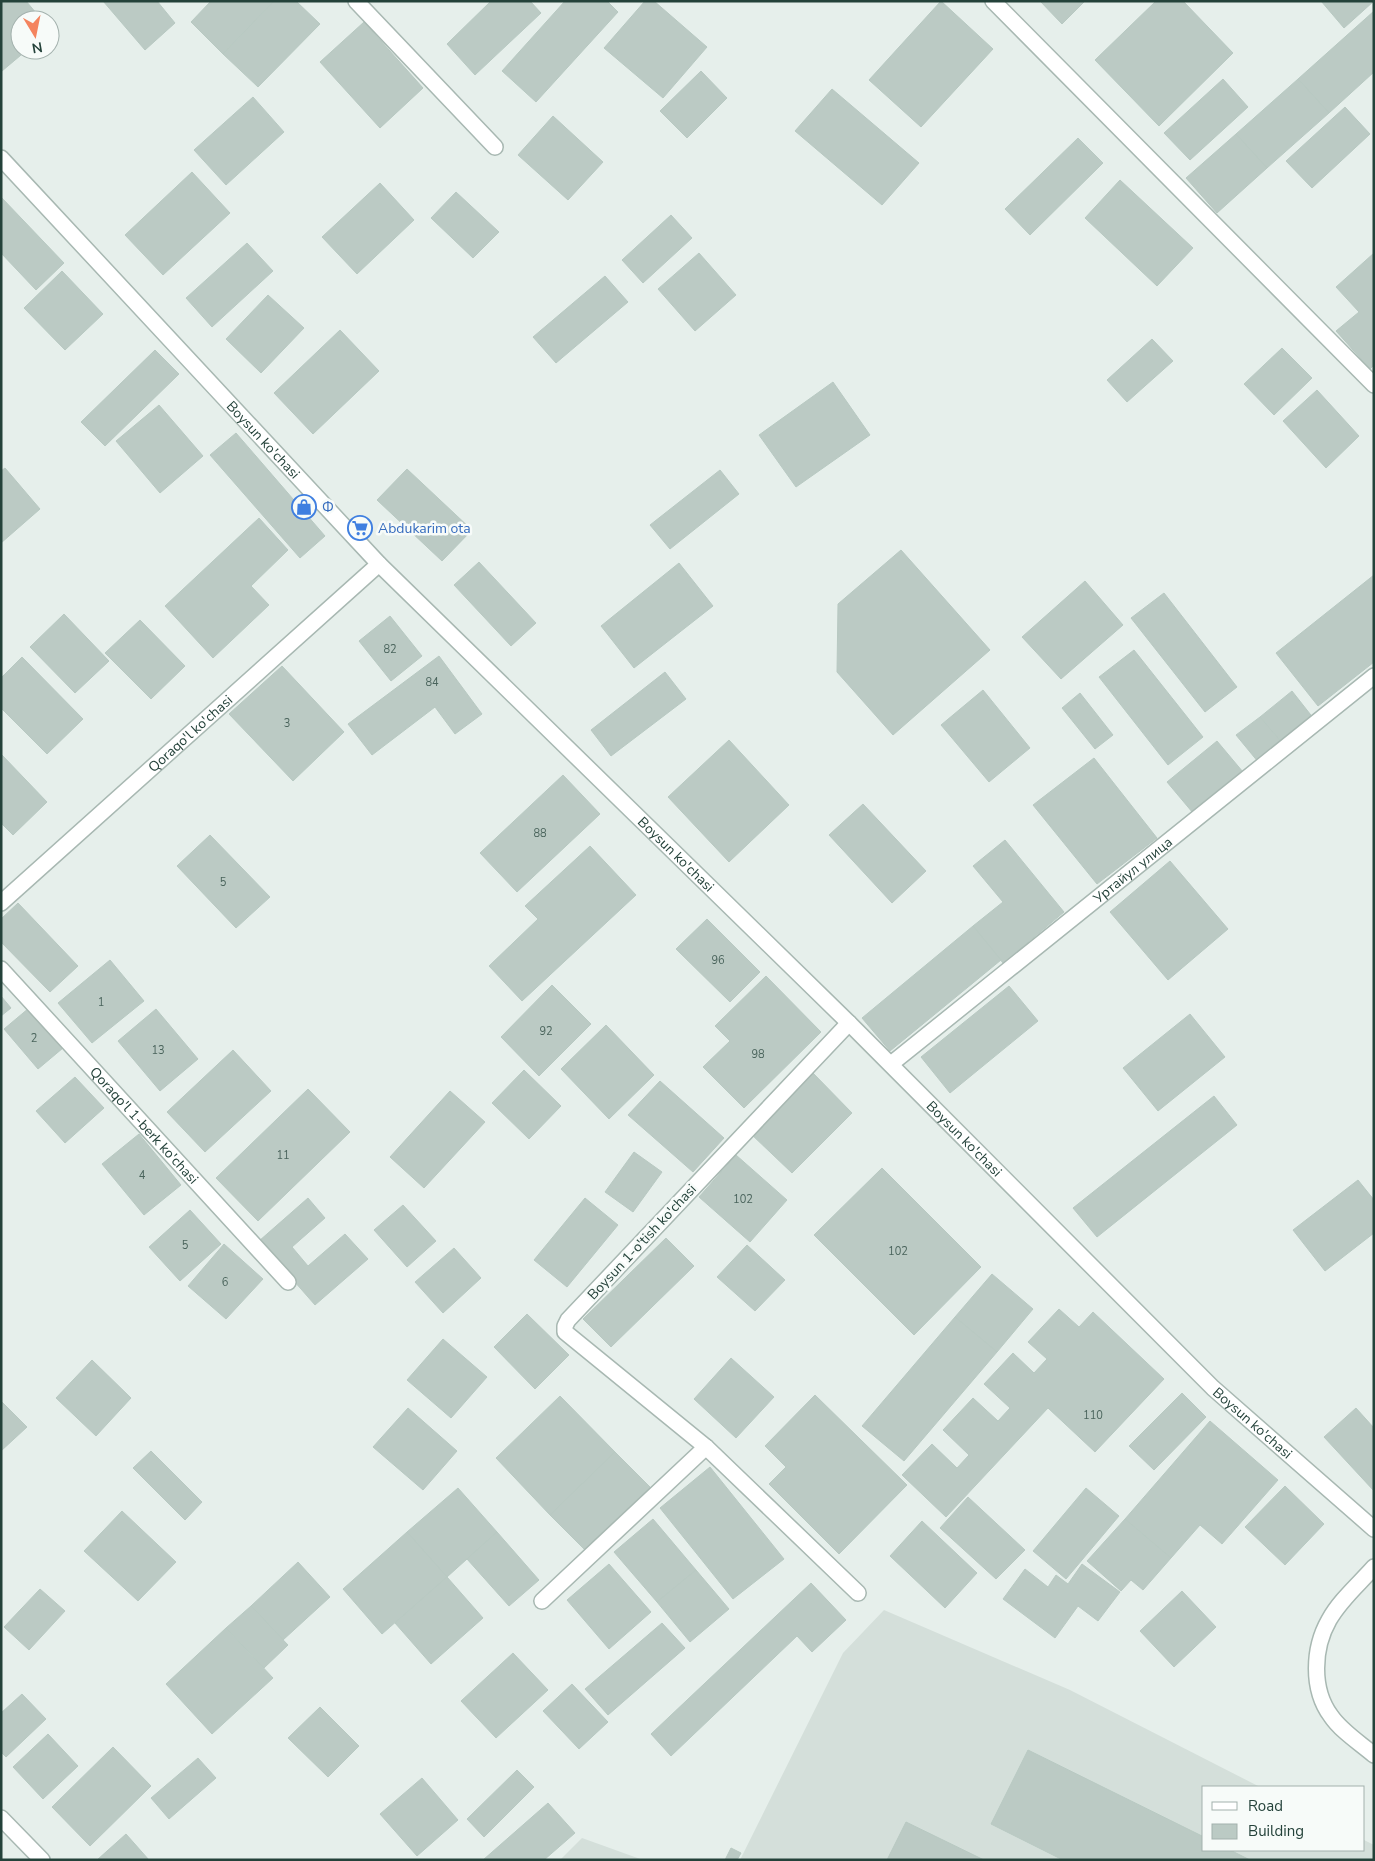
<svg xmlns="http://www.w3.org/2000/svg" width="1375" height="1861" viewBox="0 0 1375 1861" font-family="'Nunito Sans',sans-serif">
<style>
.built{fill:#d4dfda}
.building{fill:#bbcac4;stroke:#b8c9c2}
.lines{fill:none;stroke-linecap:round;stroke-linejoin:round}
.minor-casing{stroke:#a8b8b2;stroke-width:18}
.tertiary-casing{stroke:#a8b8b2;stroke-width:18}
.minor{stroke:#fff;stroke-width:15}
.tertiary{stroke:#fff;stroke-width:15}
.labels{text-anchor:middle;dominant-baseline:central;stroke-width:5;stroke-linejoin:round;paint-order:stroke}
.number-label{font-size:11px;fill:#4a645c}
.street-label{font-size:14px;fill:#24423a;stroke:#f7fbf9}
.shop-label{font-size:14px;fill:#366cbe;stroke:#f7fbf9;text-anchor:start}
</style>
<rect width="100%" height="100%" fill="#e6efeb"/>
<!-- built -->
<g class="built">
<path d="M884 1610 1070 1690 1260 1787H1204V1850H1364V1840L1374 1845V1860H740L843 1653Z"/>
<path d="M582 1838 643 1860H560Z"/>
</g>
<!-- building -->
<g class="building">
<path d="M1 1H26L42 20H20V50H27L2 71Z"/>
<path d="M103 1H157L175 23 145 50Z"/>
<path d="M211 1H274L223 54 191 22Z"/>
<path d="M274 1H296L320 24 258 87 223 54Z"/>
<path d="M491 1H530L541 13 475 75 447 44Z"/>
<path d="M565 1H607L618 12 536 102 502 71Z"/>
<path d="M645 1H654L707 47 663 98 604 48Z"/>
<path d="M941 1 993 49 921 127 869 80Z"/>
<path d="M1040 1H1085L1062 24Z"/>
<path d="M1156 1H1183L1233 53 1159 126 1095 60Z"/>
<path d="M1321 1H1374L1344 28Z"/>
<path d="M1374 11V72L1329 113 1298 79Z"/>
<path d="M364 22 423 88 380 128 320 62Z"/>
<path d="M701 71 727 98 687 138 660 111Z"/>
<path d="M1223 79 1248 107 1190 160 1164 133Z"/>
<path d="M1298 79 1329 113 1267 168 1236 134Z"/>
<path d="M832 89 919 163 882 205 795 131Z"/>
<path d="M253 97 284 132 226 185 194 150Z"/>
<path d="M1345 107 1370 134 1312 188 1286 161Z"/>
<path d="M553 116 603 162 568 200 518 155Z"/>
<path d="M1236 134 1267 168 1217 213 1186 178Z"/>
<path d="M1078 138 1103 163 1030 235 1005 209Z"/>
<path d="M192 172 230 213 163 275 125 235Z"/>
<path d="M1120 180 1193 248 1157 286 1085 218Z"/>
<path d="M380 183 414 220 357 274 322 237Z"/>
<path d="M456 192 499 232 473 258 431 218Z"/>
<path d="M1 197 64 263 36 290 1 253Z"/>
<path d="M671 215 692 238 643 283 622 260Z"/>
<path d="M247 243 273 271 212 327 186 298Z"/>
<path d="M699 253 736 295 695 331 658 289Z"/>
<path d="M1374 253V365L1370 369 1336 331 1359 312 1336 287Z"/>
<path d="M62 271 103 314 65 350 24 308Z"/>
<path d="M605 276 628 302 556 363 533 337Z"/>
<path d="M268 295 304 328 261 373 226 339Z"/>
<path d="M340 330 379 371 313 434 274 393Z"/>
<path d="M1152 339 1173 361 1127 402 1107 380Z"/>
<path d="M1282 348 1312 378 1274 415 1244 384Z"/>
<path d="M155 350 179 374 105 446 81 422Z"/>
<path d="M833 382 870 435 796 487 759 435Z"/>
<path d="M1317 390 1359 436 1326 468 1283 421Z"/>
<path d="M159 405 203 456 160 493 116 441Z"/>
<path d="M236 433 325 536 300 558 210 455Z"/>
<path d="M5 468 40 509 1 543V471Z"/>
<path d="M407 469 472 530 442 561 377 500Z"/>
<path d="M720 470 739 494 670 549 650 525Z"/>
<path d="M259 518 288 550 251 586 269 605 213 658 165 606Z"/>
<path d="M901 550 990 650 893 735 837 672 838 604Z"/>
<path d="M479 562 536 623 511 646 454 585Z"/>
<path d="M679 563 713 606 634 668 601 626Z"/>
<path d="M1374 575V662L1318 706 1276 653Z"/>
<path d="M1085 581 1123 625 1061 679 1022 637Z"/>
<path d="M1164 593 1237 687 1205 712 1131 618Z"/>
<path d="M64 614 109 661 75 693 30 647Z"/>
<path d="M390 616 422 656 391 681 359 641Z"/>
<path d="M140 620 185 666 151 699 105 653Z"/>
<path d="M1134 650 1203 737 1168 765 1099 677Z"/>
<path d="M439 656 482 714 455 734 435 707 372 755 348 724Z"/>
<path d="M22 657 83 719 47 754 1 708V678Z"/>
<path d="M282 666 344 732 293 781 229 714Z"/>
<path d="M665 672 686 699 611 756 591 730Z"/>
<path d="M983 690 1030 748 989 782 941 725Z"/>
<path d="M1292 691 1314 719 1283 744 1260 717Z"/>
<path d="M1080 693 1113 735 1095 749 1062 708Z"/>
<path d="M1260 717 1283 744 1259 763 1236 735Z"/>
<path d="M729 740 789 805 729 862 668 797Z"/>
<path d="M1217 741 1243 772 1193 813 1167 782Z"/>
<path d="M2 755 47 802 13 835 1 823Z"/>
<path d="M1094 758 1157 838 1097 884 1033 805Z"/>
<path d="M563 775 600 814 517 892 480 853Z"/>
<path d="M863 804 926 871 892 903 829 835Z"/>
<path d="M210 835 270 897 236 928 177 866Z"/>
<path d="M1005 840 1064 912 1003 963 973 926 1003 902 973 866Z"/>
<path d="M590 846 636 895 522 1001 489 966 538 919 525 906Z"/>
<path d="M1170 861 1228 929 1168 980 1110 912Z"/>
<path d="M18 903 78 966 50 992 1 942V919Z"/>
<path d="M707 919 760 972 730 1002 676 949Z"/>
<path d="M973 926 1001 960 890 1051 862 1018Z"/>
<path d="M110 960 144 1001 92 1043 58 1003Z"/>
<path d="M766 976 821 1032 744 1108 703 1067 730 1041 715 1026Z"/>
<path d="M552 985 591 1024 539 1076 501 1037Z"/>
<path d="M1009 986 1038 1021 950 1093 921 1057Z"/>
<path d="M1 996 11 1008 1 1016Z"/>
<path d="M29 1008 63 1048 38 1069 4 1029Z"/>
<path d="M156 1009 198 1059 160 1091 118 1041Z"/>
<path d="M1190 1014 1225 1057 1158 1111 1123 1068Z"/>
<path d="M606 1025 654 1075 609 1119 561 1069Z"/>
<path d="M233 1050 271 1091 205 1152 167 1112Z"/>
<path d="M524 1070 561 1106 529 1139 492 1103Z"/>
<path d="M812 1072 852 1113 792 1173 751 1134Z"/>
<path d="M75 1077 104 1108 65 1143 36 1111Z"/>
<path d="M660 1081 724 1138 693 1172 628 1115Z"/>
<path d="M308 1089 350 1132 258 1221 216 1178Z"/>
<path d="M450 1091 485 1122 424 1188 390 1157Z"/>
<path d="M1214 1096 1237 1125 1097 1237 1073 1208Z"/>
<path d="M139 1134 181 1185 144 1215 102 1164Z"/>
<path d="M634 1152 662 1172 633 1212 605 1192Z"/>
<path d="M736 1155 787 1200 750 1242 699 1197Z"/>
<path d="M882 1168 981 1267 914 1335 814 1235Z"/>
<path d="M1358 1180 1374 1200V1233L1325 1271 1293 1230Z"/>
<path d="M308 1198 325 1218 292 1247 308 1266 345 1234 368 1259 315 1305 259 1241Z"/>
<path d="M585 1198 618 1225 567 1287 534 1260Z"/>
<path d="M403 1205 436 1241 407 1267 374 1230Z"/>
<path d="M190 1210 221 1244 180 1281 149 1247Z"/>
<path d="M666 1238 694 1266 611 1347 583 1319Z"/>
<path d="M224 1244 263 1279 226 1319 188 1286Z"/>
<path d="M747 1245 785 1280 755 1311 717 1277Z"/>
<path d="M454 1248 481 1278 443 1313 415 1282Z"/>
<path d="M992 1274 1033 1309 997 1352 955 1317Z"/>
<path d="M1059 1309 1079 1327 1093 1312 1164 1379 1095 1452 1048 1408 946 1517 902 1475 932 1444 957 1468 969 1455 943 1430 973 1398 998 1421 1010 1408 984 1384 1013 1353 1034 1373 1047 1359 1028 1342Z"/>
<path d="M527 1314 569 1355 535 1389 494 1347Z"/>
<path d="M955 1317 997 1352 904 1461 862 1426Z"/>
<path d="M443 1339 487 1377 451 1418 407 1380Z"/>
<path d="M731 1358 774 1397 736 1438 694 1399Z"/>
<path d="M92 1360 131 1398 96 1436 56 1398Z"/>
<path d="M1182 1393 1206 1417 1154 1470 1129 1446Z"/>
<path d="M815 1395 907 1485 839 1554 769 1484 786 1467 765 1446Z"/>
<path d="M560 1396 615 1452 550 1515 496 1458Z"/>
<path d="M1 1401 27 1427 1 1451Z"/>
<path d="M408 1408 457 1451 423 1490 373 1447Z"/>
<path d="M1356 1408 1374 1428V1491L1324 1437Z"/>
<path d="M1210 1421 1278 1480 1222 1544 1200 1525 1171 1558 1125 1519Z"/>
<path d="M151 1451 202 1502 185 1520 133 1468Z"/>
<path d="M615 1452 652 1489 587 1552 550 1515Z"/>
<path d="M710 1467 784 1559 733 1599 660 1508Z"/>
<path d="M1285 1486 1324 1524 1285 1565 1245 1527Z"/>
<path d="M458 1488 497 1532 447 1577 407 1532Z"/>
<path d="M1086 1488 1119 1516 1066 1579 1033 1551Z"/>
<path d="M968 1497 1025 1550 996 1579 940 1528Z"/>
<path d="M122 1511 176 1562 138 1601 84 1551Z"/>
<path d="M653 1519 696 1570 657 1602 614 1552Z"/>
<path d="M1125 1519 1171 1558 1143 1590 1131 1580 1121 1591 1087 1561Z"/>
<path d="M922 1521 977 1573 945 1608 890 1556Z"/>
<path d="M407 1532 447 1577 382 1634 343 1589Z"/>
<path d="M497 1532 539 1580 509 1606 467 1559Z"/>
<path d="M298 1562 330 1597 283 1640 251 1606Z"/>
<path d="M609 1564 651 1612 609 1649 567 1600Z"/>
<path d="M1082 1564 1120 1592 1098 1621 1078 1606 1055 1638 1003 1599 1025 1569 1048 1587 1056 1575 1068 1584Z"/>
<path d="M696 1570 729 1609 690 1642 657 1602Z"/>
<path d="M447 1577 483 1618 431 1664 395 1623Z"/>
<path d="M811 1583 846 1620 812 1652 797 1636 671 1756 651 1734Z"/>
<path d="M40 1589 65 1611 29 1650 4 1627Z"/>
<path d="M1182 1591 1216 1627 1174 1667 1140 1631Z"/>
<path d="M251 1606 288 1645 264 1668 226 1628Z"/>
<path d="M662 1623 685 1648 608 1715 585 1689Z"/>
<path d="M226 1628 273 1678 212 1734 166 1684Z"/>
<path d="M513 1653 548 1690 496 1738 461 1701Z"/>
<path d="M572 1684 608 1722 579 1749 543 1711Z"/>
<path d="M22 1694 46 1719 6 1757 1 1752V1713Z"/>
<path d="M320 1707 359 1746 328 1777 288 1738Z"/>
<path d="M48 1734 78 1766 43 1799 13 1767Z"/>
<path d="M113 1747 151 1786 90 1846 52 1807Z"/>
<path d="M1028 1750 1204 1837V1850H1230L1250 1860H1063L991 1824Z"/>
<path d="M198 1758 216 1778 169 1819 151 1798Z"/>
<path d="M517 1770 534 1787 484 1837 467 1819Z"/>
<path d="M422 1778 458 1820 417 1856 380 1814Z"/>
<path d="M548 1803 575 1833 544 1860H483Z"/>
<path d="M906 1822 984 1860H887Z"/>
<path d="M126 1834 149 1860H97Z"/>
<path d="M731 1848 741 1853 737 1860H725Z"/>
</g>
<g class="lines">
<defs>
<g id="minor">
<path d="M356 1 495 147"/>
<path d="M993 1 1374 385"/>
<path id="s1" d="M1 903 379 564"/>
<path id="s2" d="M1 969 288 1282"/>
<path d="M849 1023 568 1320 565 1326V1332L706 1447 858 1593"/>
<path id="s3" d="M891 1064 1374 676"/>
<path d="M542 1601 706 1447"/>
<path d="M1 1818 42 1860"/>
</g>
<g id="tertiary">
<path id="s4" d="M1 158 379 564 849 1023 1213 1388 1374 1529"/>
<path d="M1374 1567C1359 1584 1340 1600 1329 1620 1313 1648 1311 1689 1331 1716 1341 1731 1360 1743 1374 1755"/>
</g>
</defs>
<!-- minor casing -->
<use href="#minor" class="minor-casing"/>
<!-- tertiary casing -->
<use href="#tertiary" class="tertiary-casing"/>
<!-- minor -->
<use href="#minor" class="minor"/>
<!-- tertiary -->
<use href="#tertiary" class="tertiary"/>
</g>
<!-- icons -->
<defs>
<symbol id="shop-ring" viewBox="-11 -11 22 22"><circle r="9.5" fill="#f7fbf9" stroke="#3f7fe0" stroke-width="1.5"/><path d="M-5-2.5h2.3a2.7 3.5 0 0 1 5.4 0H5L5.5 6h-11ZM-1.5-2.5h3a1.5 2.3 0 0 0-3 0Z" fill="#3f7fe0"/></symbol>
<symbol id="supermarket-ring" viewBox="-11 -11 22 22"><circle r="9.5" fill="#f7fbf9" stroke="#3f7fe0" stroke-width="1.5"/><path d="M-6-5.5h2.5l.6 2H6L4.5 2H-2.5L-4.4-4H-6ZM-1.5 3.2a1.3 1.3 0 1 0 .1 0ZM3 3.2a1.3 1.3 0 1 0 .1 0Z" fill="#3f7fe0"/></symbol>
</defs>
<g fill-rule="evenodd">
<use href="#shop-ring" x="290" y="493" width="28" height="28"/>
<use href="#supermarket-ring" x="346" y="514" width="28" height="28"/>
</g>
<g class="labels">
<!-- number labels -->
<g class="number-label">
<text x="390" y="649">82</text>
<text x="432" y="682">84</text>
<text x="287" y="723">3</text>
<text x="540" y="833">88</text>
<text x="223" y="882">5</text>
<text x="718" y="960">96</text>
<text x="101" y="1002">1</text>
<text x="546" y="1031">92</text>
<text x="34" y="1038">2</text>
<text x="158" y="1050">13</text>
<text x="758" y="1054">98</text>
<text x="283" y="1155">11</text>
<text x="142" y="1175">4</text>
<text x="743" y="1199">102</text>
<text x="185" y="1245">5</text>
<text x="898" y="1251">102</text>
<text x="225" y="1282">6</text>
<text x="1093" y="1415">110</text>
</g>
<!-- street labels -->
<g class="street-label">
<text stroke="none"><textPath href="#s4" startOffset="385">Boysun ko'chasi</textPath></text>
<text stroke="none"><textPath href="#s1" startOffset="254">Qoraqo'l ko'chasi</textPath></text>
<text stroke="none"><textPath href="#s4" startOffset="970">Boysun ko'chasi</textPath></text>
<text stroke="none"><textPath href="#s3" startOffset="310">Уртайул улица</textPath></text>
<text stroke="none"><textPath href="#s2" startOffset="212">Qoraqo'l 1-berk ko'chasi</textPath></text>
<text stroke="none"><textPath href="#s4" startOffset="1375">Boysun ko'chasi</textPath></text>
<text transform="translate(642 1242) rotate(-47)">Boysun 1-o'tish ko'chasi</text>
<text stroke="none"><textPath href="#s4" startOffset="1780">Boysun ko'chasi</textPath></text>
</g>
<!-- shop labels -->
<g class="shop-label">
<text x="322" y="507">Ф</text>
<text x="378" y="528">Abdukarim ota</text>
</g>
</g>
<!-- border -->
<rect width="1375" height="1861" fill="none" stroke="#24423a" stroke-width="5"/>
<!-- legend -->
<rect x="1202" y="1786" width="162" height="65" fill="#f7fbf9" stroke="#a3b1ad"/>
<rect x="1212" y="1802" width="25" height="8" fill="#ffffff" stroke="#a3b1ad"/>
<text x="1248" y="1811" font-size="15" fill="#24423a">Road</text>
<rect x="1212" y="1824" width="25" height="15" fill="#bbcac4" stroke="#a3b1ad"/>
<text x="1248" y="1836" font-size="15" fill="#24423a">Building</text>
<!-- north arrow -->
<g transform="translate(35 35) rotate(170)"><circle r="24" fill="#f7fbf9" stroke="#a3b1ad"/>
<path d="M0-4L9 19L0 12L-9 19Z" fill="#f4845f"/>
<text y="-8" font-size="14" font-weight="bold" text-anchor="middle" fill="#24423a">N</text>
</g>
</svg>
